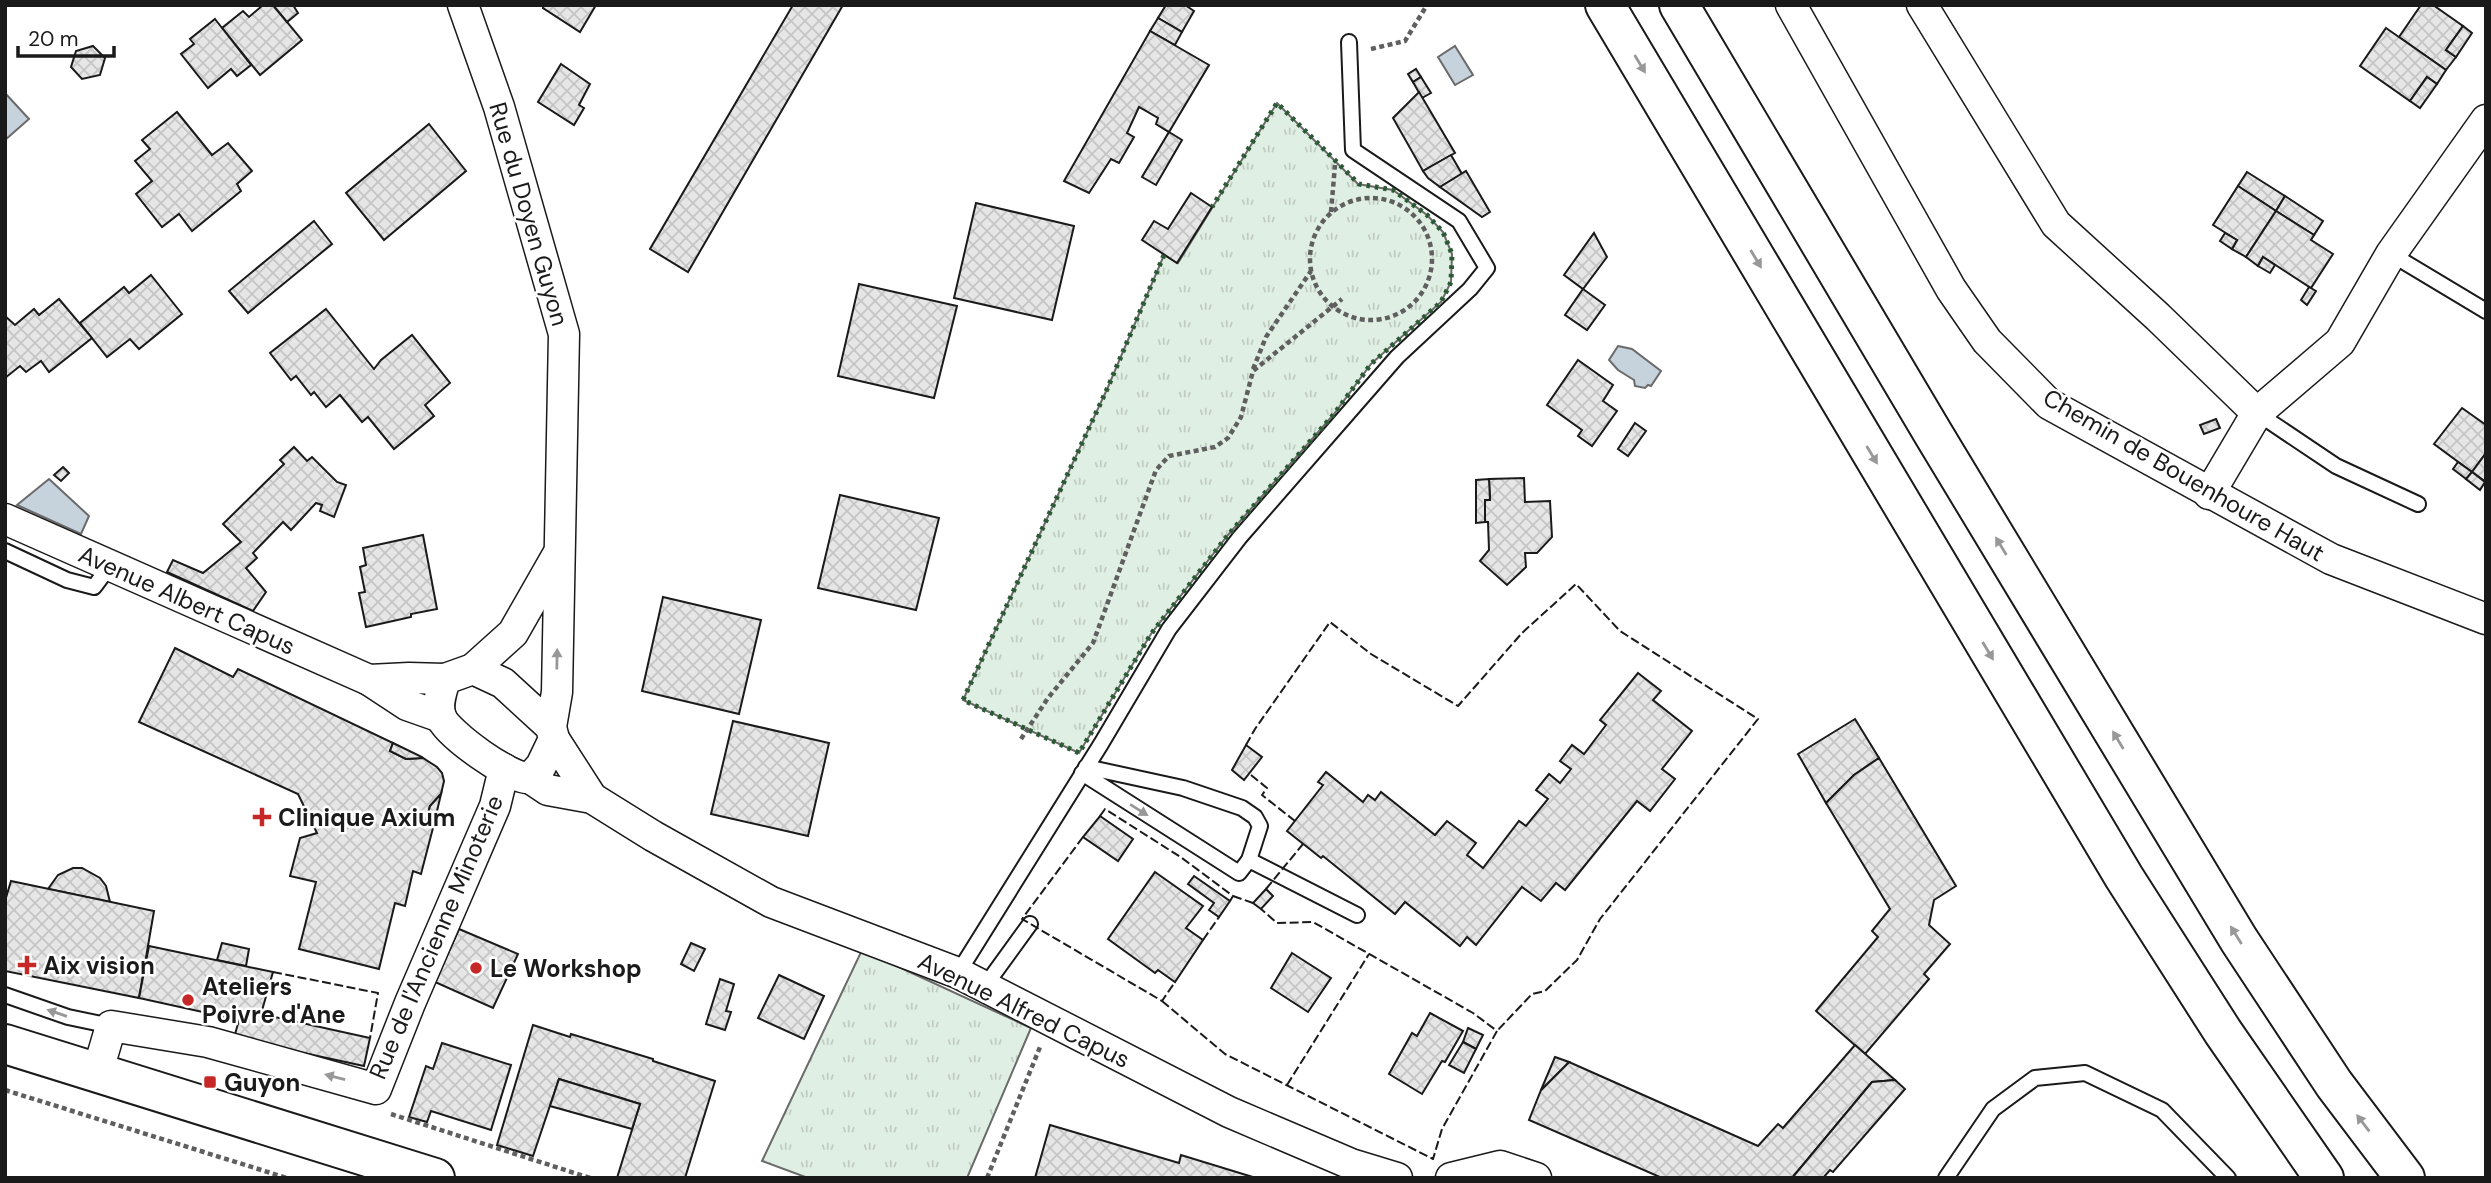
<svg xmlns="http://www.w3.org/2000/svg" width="2491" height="1183" viewBox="0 0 2491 1183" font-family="'DM Sans',sans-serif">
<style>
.park{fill:url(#park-tufts);stroke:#6a6a6a;stroke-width:2}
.water{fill:#c6d2dc;stroke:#6a6a6a;stroke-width:2}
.building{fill:url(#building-cross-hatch);stroke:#1a1a1a;stroke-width:2}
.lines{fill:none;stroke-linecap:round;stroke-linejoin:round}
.service-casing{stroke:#1a1a1a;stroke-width:18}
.minor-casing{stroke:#1a1a1a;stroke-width:33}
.primary-casing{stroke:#1a1a1a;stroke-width:42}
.trunk-casing{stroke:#1a1a1a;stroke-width:42}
.path{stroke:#5f5f5f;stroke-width:4.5;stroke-dasharray:5 3.5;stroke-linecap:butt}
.service{stroke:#fff;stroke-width:14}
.minor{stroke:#fff;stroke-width:30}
.primary{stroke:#fff;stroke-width:38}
.trunk{stroke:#fff;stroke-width:38}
.hedge{stroke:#2b5a34;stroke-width:5;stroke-dasharray:3.5 5;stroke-linecap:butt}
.fence{stroke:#1a1a1a;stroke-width:2;stroke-dasharray:9 3.5;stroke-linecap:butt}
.oneway{fill:#989898}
.poi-dot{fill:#c62828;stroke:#fff;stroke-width:2.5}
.labels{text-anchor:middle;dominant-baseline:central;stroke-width:5;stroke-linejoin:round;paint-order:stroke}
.street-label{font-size:24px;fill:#1a1a1a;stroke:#fff}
.poi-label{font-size:24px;font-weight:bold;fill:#1a1a1a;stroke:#fff;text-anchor:start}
</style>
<defs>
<pattern id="park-tufts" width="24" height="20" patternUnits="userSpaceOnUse" patternTransform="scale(1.75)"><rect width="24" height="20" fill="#e0efe3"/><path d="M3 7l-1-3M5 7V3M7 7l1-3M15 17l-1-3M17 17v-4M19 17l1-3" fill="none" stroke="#c0ccc2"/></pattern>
<pattern id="building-cross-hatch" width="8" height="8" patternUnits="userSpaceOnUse" patternTransform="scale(1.75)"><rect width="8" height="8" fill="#e6e6e6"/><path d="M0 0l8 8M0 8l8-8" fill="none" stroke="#c5c5c5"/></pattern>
</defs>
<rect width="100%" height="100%" fill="#fff"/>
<!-- park -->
<g class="park">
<path d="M1277 103 1358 184 1393 190 1427 215 1443 232 1452 254 1451 282 1441 302 1371 364 1334 414 1228 535 1151 634 1079 753 963 700 1108 387 1164 255 1178 263Z"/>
<path d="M862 950 1031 1028 967 1178H808L762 1161Z"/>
</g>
<!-- water -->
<g class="water">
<path d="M1455 46 1473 75 1455 85 1438 57Z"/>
<path d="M5 93 29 119 5 140Z"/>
<path d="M1618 346 1632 349 1661 371 1651 386 1648 385 1645 388 1635 386 1634 380 1618 370 1609 360Z"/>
<path d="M49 479 89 516 81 534 17 505Z"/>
</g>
<!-- building -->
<g class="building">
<path d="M263 5H273L302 40 260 75 222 28 243 11 249 17Z"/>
<path d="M273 5H293L298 13 287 22Z"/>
<path d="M544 5H596L580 32 543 8Z"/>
<path d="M793 5H843L688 272 650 249Z"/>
<path d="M1166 5H1185L1194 11 1182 32 1158 18Z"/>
<path d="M2421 5H2433L2463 26 2446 50 2456 57 2446 70 2399 37Z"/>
<path d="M1158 18 1182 32 1175 45 1150 31Z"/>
<path d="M215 19 251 65 237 76 231 69 208 88 181 54 194 44 190 39Z"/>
<path d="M2463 26 2472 33 2456 57 2446 50Z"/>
<path d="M2386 28 2446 70 2437 84 2427 77 2410 101 2360 66Z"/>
<path d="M1150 31 1209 65 1169 132 1156 124 1158 118 1139 107 1127 133 1134 137 1119 163 1111 159 1089 193 1064 181Z"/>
<path d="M93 46 105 58 100 75 82 79 71 67 76 51Z"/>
<path d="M561 64 590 84 579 105 584 108 574 125 538 102Z"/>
<path d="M1416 69 1421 77 1413 82 1408 74Z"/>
<path d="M1421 77 1431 93 1422 98 1413 82Z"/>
<path d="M2427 77 2437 84 2420 108 2410 101Z"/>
<path d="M1419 92 1455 153 1423 171 1393 118Z"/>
<path d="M177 112 212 155 228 143 252 171 237 184 241 191 192 231 179 214 162 227 136 194 152 181 135 161 150 149 142 140Z"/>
<path d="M429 124 466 171 384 240 346 193Z"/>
<path d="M1169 132 1182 140 1156 185 1142 177Z"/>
<path d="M1451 155 1462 174 1440 187 1428 178 1423 171Z"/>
<path d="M1466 171 1490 212 1482 217 1440 187Z"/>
<path d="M2247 172 2285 196 2276 211 2238 186Z"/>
<path d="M2238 186 2276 211 2246 257 2232 249 2237 240 2213 225Z"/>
<path d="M1191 193 1212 207 1177 263 1142 240 1154 221 1168 229Z"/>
<path d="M2285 196 2323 221 2314 235 2276 211Z"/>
<path d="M976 203 1074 226 1052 320 954 298Z"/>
<path d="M2276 211 2314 235 2311 240 2333 254 2311 288 2263 257 2258 266 2246 257Z"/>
<path d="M314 221 332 244 248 313 229 291Z"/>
<path d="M1594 233 1607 257 1583 289 1564 275Z"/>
<path d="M2225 233 2237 240 2232 249 2220 241Z"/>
<path d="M2263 257 2275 265 2270 273 2258 266Z"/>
<path d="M151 275 182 314 139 349 130 339 107 357 80 323 124 287 129 293Z"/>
<path d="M859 284 957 306 934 398 838 376Z"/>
<path d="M2309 287 2316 291 2307 305 2301 300Z"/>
<path d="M1583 289 1605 305 1587 330 1565 315Z"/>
<path d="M59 299 92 338 49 372 41 361 26 372 20 366 5 378V316L15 325 34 309 39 315Z"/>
<path d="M326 309 374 369 381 360 412 335 450 383 425 405 434 416 394 449 368 417 362 422 340 395 326 407 314 392 311 395 296 376 291 380 270 353Z"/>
<path d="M1578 360 1613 385 1603 401 1617 411 1592 446 1578 436 1582 430 1547 405Z"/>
<path d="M2462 408 2486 425V453L2472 472 2434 444Z"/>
<path d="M2216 419 2220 428 2204 434 2200 425Z"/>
<path d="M1635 423 1646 431 1628 456 1618 449Z"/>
<path d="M294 447 307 461 312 457 337 482 346 485 334 517 320 511 322 505 316 503 291 530 283 522 253 553 257 558 246 568 266 592 253 611 167 572 173 560 203 573 241 542 223 524 284 464 280 460Z"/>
<path d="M2486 453V482L2472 472Z"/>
<path d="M2458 462 2472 472 2466 479 2453 469Z"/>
<path d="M63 467 69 473 61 481 54 475Z"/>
<path d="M2472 472 2485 482 2480 490 2466 479Z"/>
<path d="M1524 478 1525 502 1550 501 1552 537 1537 553H1525L1526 567 1507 585 1480 561 1489 550 1488 522H1485V500H1490L1489 479Z"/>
<path d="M1489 479 1490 500H1485V522L1476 523V480Z"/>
<path d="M840 495 939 518 916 610 818 588Z"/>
<path d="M423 535 437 609 411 614V617L366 627 359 593 365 592 360 567 366 565 363 548Z"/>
<path d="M663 597 761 620 739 714 642 691Z"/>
<path d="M175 648 233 677 238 669 393 743 390 751 406 759 423 758 437 767 442 773 444 781 441 794 430 806 426 821 434 824 421 874 413 871 405 906 395 903 379 969 299 949 316 882 290 876 300 838 317 833 298 794 139 722Z"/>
<path d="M1638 673 1661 691 1653 700 1692 731 1662 769 1675 779 1650 811 1637 801 1565 890 1556 883 1541 901 1522 887 1476 945 1467 937 1460 946 1405 902 1395 914 1323 856 1321 858 1287 831 1323 785 1318 782 1326 772 1363 802 1368 795 1375 800 1381 792 1435 835 1447 821 1476 843 1467 855 1483 868 1519 821 1526 826 1548 799 1536 790 1549 774 1560 783 1571 769 1560 761 1572 745 1584 754 1606 725 1600 720Z"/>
<path d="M1855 719 1879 758 1854 775 1826 803 1798 754Z"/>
<path d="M733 721 829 743 808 836 711 814Z"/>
<path d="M393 743 422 757 423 758 406 759 390 751Z"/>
<path d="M1246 745 1262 757 1244 780 1232 770Z"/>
<path d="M1879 758 1956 886 1934 900 1929 925 1950 944 1924 974 1929 979 1865 1054 1816 1011 1878 937 1872 931 1890 909 1826 803 1854 775Z"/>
<path d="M441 794 434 824 426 821 430 806Z"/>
<path d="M1100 816 1133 839 1118 861 1083 837Z"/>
<path d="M73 868H82L100 878 106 886 110 902 48 889 58 875Z"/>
<path d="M1155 872 1203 906 1186 928 1203 940 1175 982 1158 970 1155 973 1108 939Z"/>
<path d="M1194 876 1230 901 1219 917 1209 910 1214 903 1188 884Z"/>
<path d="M11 881 154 911 139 998 5 971V901Z"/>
<path d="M1266 889 1273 896 1261 909 1253 903Z"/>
<path d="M459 929 518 954 493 1008 435 982Z"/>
<path d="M222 943 249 949 246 966 217 960Z"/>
<path d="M691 943 705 949 694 971 681 964Z"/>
<path d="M149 946 273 972 261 1014 370 1038 364 1066 234 1038 239 1020 139 998Z"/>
<path d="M1292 953 1331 978 1308 1012 1271 988Z"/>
<path d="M779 975 824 996 804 1039 758 1018Z"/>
<path d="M720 979 734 984 726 1011 731 1012 725 1030 706 1024Z"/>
<path d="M1430 1013 1463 1031 1445 1062 1442 1061 1422 1094 1389 1074 1412 1033 1417 1036Z"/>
<path d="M533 1025 570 1037 571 1034 653 1059V1061L715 1081 685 1178H617L640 1104 559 1079 533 1156 497 1145Z"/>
<path d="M1468 1028 1483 1035 1476 1049 1463 1042Z"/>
<path d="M1463 1042 1476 1049 1464 1073 1449 1065Z"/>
<path d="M442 1043 511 1065 491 1130 431 1111 427 1122 409 1117 426 1066 433 1069Z"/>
<path d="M1855 1045 1895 1080 1872 1082 1792 1178H1662L1529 1120 1541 1090 1569 1062 1758 1146 1778 1124 1783 1128Z"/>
<path d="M1555 1057 1569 1062 1541 1090Z"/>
<path d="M559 1079 640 1104 632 1129 550 1106Z"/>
<path d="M1895 1080 1905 1089 1833 1172 1830 1170 1823 1178H1792L1872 1082Z"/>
<path d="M1050 1125 1179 1163 1181 1155 1256 1178H1035Z"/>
</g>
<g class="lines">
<defs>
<g id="service">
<path d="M2391 254 2486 311"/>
<path d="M2257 413 2336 466 2418 504"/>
<path d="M5 551 67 580 94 587 109 567"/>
<path d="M1082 773 1239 873 1249 860 1260 826 1255 817 1242 808 1183 788 1086 767"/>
<path d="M1249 860 1357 915"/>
<path d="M958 973 1101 744 1169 629 1240 537 1397 357 1470 289 1487 268 1459 221 1353 150 1349 42"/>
<path d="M985 986 1030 924"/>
<path d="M5 995 68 1017 111 1026"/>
<path d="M1946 1178 1993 1109 2035 1078 2085 1073 2162 1110 2228 1178"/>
</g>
<g id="minor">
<path d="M463 5 499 107 564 334 557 692 551 727 554 739 541 766 530 778C513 781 447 734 441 717 436 704 442 691 445 679L473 669 503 683 551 727"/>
<path d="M1791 5 1951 289 1987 341 2049 404 2331 559 2486 619"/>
<path d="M1922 5 2056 224 2158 317 2257 413 2209 494"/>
<path d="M2257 413 2340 342 2391 254 2486 120"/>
<path d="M5 519 369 680 407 705 441 717"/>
<path d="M473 669 513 633 557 556"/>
<path d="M369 680 409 678 445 679"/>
<path d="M554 739 592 798"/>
<path d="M530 778 548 790 592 798 653 836 771 902 958 973 1229 1112 1351 1164 1397 1178"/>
<path d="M97 1074 111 1026 208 1042 376 1089 410 1003 495 806 504 769"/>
<path d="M1451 1178 1500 1166 1536 1178"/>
</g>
<path id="primary" d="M5 1044 435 1178"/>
<g id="trunk">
<path d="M1605 5 2124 877 2223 1032 2324 1178"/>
<path d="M1679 5 1934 435 2239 940 2334 1084 2405 1178"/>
</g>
</defs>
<!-- service casing -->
<use href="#service" class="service-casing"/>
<!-- minor casing -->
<use href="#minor" class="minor-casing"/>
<!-- primary casing -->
<use href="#primary" class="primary-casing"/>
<!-- trunk casing -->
<use href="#trunk" class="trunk-casing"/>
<!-- path -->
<g class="path">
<path d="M1371 49 1405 41 1427 5"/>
<circle cx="1371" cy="259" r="61"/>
<path d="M1331 212 1335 165"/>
<path d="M1253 369 1266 337 1311 271"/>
<path d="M1021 739 1048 698 1093 643 1156 470 1169 456 1215 447 1228 438 1241 417 1253 371 1342 299"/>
<path d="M5 1090 287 1178"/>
<path d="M391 1114 590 1178"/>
<path d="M987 1178 1040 1047"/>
</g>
<!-- service -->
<use href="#service" class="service"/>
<!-- minor -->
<use href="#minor" class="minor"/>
<!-- primary -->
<use href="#primary" class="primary"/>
<!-- trunk -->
<use href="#trunk" class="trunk"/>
<!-- hedge -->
<path class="hedge" d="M1164 255 1108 387 963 700 1079 753 1151 634 1228 535 1334 414 1371 364 1441 302 1451 282 1452 254 1443 232 1427 215 1393 190 1359 184 1277 103 1212 207"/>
<!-- fence -->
<g class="fence">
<path d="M1246 745 1255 729 1330 622 1371 654 1458 706 1522 633 1576 584 1620 631 1758 719 1600 919 1577 960 1545 991 1532 994 1497 1031"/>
<path d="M1251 775 1267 788 1262 795 1295 821"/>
<path d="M1100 816 1105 809 1182 858 1233 896 1230 901"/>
<path d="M1083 837 1022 919 1162 1001 1175 982"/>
<path d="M1266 889 1303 844"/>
<path d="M1233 896 1253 903"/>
<path d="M1203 940 1219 917"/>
<path d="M273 972 378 993 370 1038"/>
<path d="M1162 1001 1225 1054 1433 1159 1442 1129 1497 1031 1473 1013 1313 922 1277 923 1261 909"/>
<path d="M1287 1085 1369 954"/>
</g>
</g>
<!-- one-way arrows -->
<defs><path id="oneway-solid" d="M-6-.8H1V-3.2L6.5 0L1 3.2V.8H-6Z" transform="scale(1.75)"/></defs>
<g class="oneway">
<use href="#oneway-solid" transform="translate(1640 64) rotate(59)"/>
<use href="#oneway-solid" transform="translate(1756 259) rotate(59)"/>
<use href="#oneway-solid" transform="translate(1872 455) rotate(59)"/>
<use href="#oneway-solid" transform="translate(2001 546) rotate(-121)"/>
<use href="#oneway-solid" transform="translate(1988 651) rotate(59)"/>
<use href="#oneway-solid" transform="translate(557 659) rotate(-89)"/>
<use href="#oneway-solid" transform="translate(2118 740) rotate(-121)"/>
<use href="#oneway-solid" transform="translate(1139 810) rotate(32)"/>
<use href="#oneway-solid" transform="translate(2236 935) rotate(-122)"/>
<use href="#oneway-solid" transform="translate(57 1013) rotate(-161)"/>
<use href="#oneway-solid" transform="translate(335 1077) rotate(-165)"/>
<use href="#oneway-solid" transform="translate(2363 1123) rotate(-127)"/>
</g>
<!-- markers -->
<g class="poi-dot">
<path d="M258.5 806.5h7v7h7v7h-7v7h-7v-7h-7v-7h7z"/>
<path d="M23.5 954.5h7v7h7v7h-7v7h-7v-7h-7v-7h7z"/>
<circle cx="476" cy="968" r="7"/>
<circle cx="188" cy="1000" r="7"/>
<rect x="203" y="1075" width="14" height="14" rx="3.5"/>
</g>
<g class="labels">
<!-- street labels -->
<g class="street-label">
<text transform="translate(529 214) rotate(74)">Rue du Doyen Guyon</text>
<text transform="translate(2184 475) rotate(30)">Chemin de Bouenhoure Haut</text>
<text transform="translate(187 600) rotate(24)">Avenue Albert Capus</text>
<text transform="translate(436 937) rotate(-67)">Rue de l'Ancienne Minoterie</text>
<text transform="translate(1024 1010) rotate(26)">Avenue Alfred Capus</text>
</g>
<!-- poi labels -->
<g class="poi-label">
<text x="278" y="817">Clinique Axium</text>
<text x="43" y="965">Aix vision</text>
<text x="490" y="968">Le Workshop</text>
<text x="202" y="986">Ateliers<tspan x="202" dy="28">Poivre d'Ane</tspan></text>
<text x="224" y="1082">Guyon</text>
</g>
</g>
<!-- border -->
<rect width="2491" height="1183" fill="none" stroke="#1a1a1a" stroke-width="14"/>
<!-- scale -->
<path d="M18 46v10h96v-10" fill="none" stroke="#1a1a1a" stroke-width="3.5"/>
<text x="28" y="46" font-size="21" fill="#1a1a1a" stroke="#ffffff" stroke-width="5" paint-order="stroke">20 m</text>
</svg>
